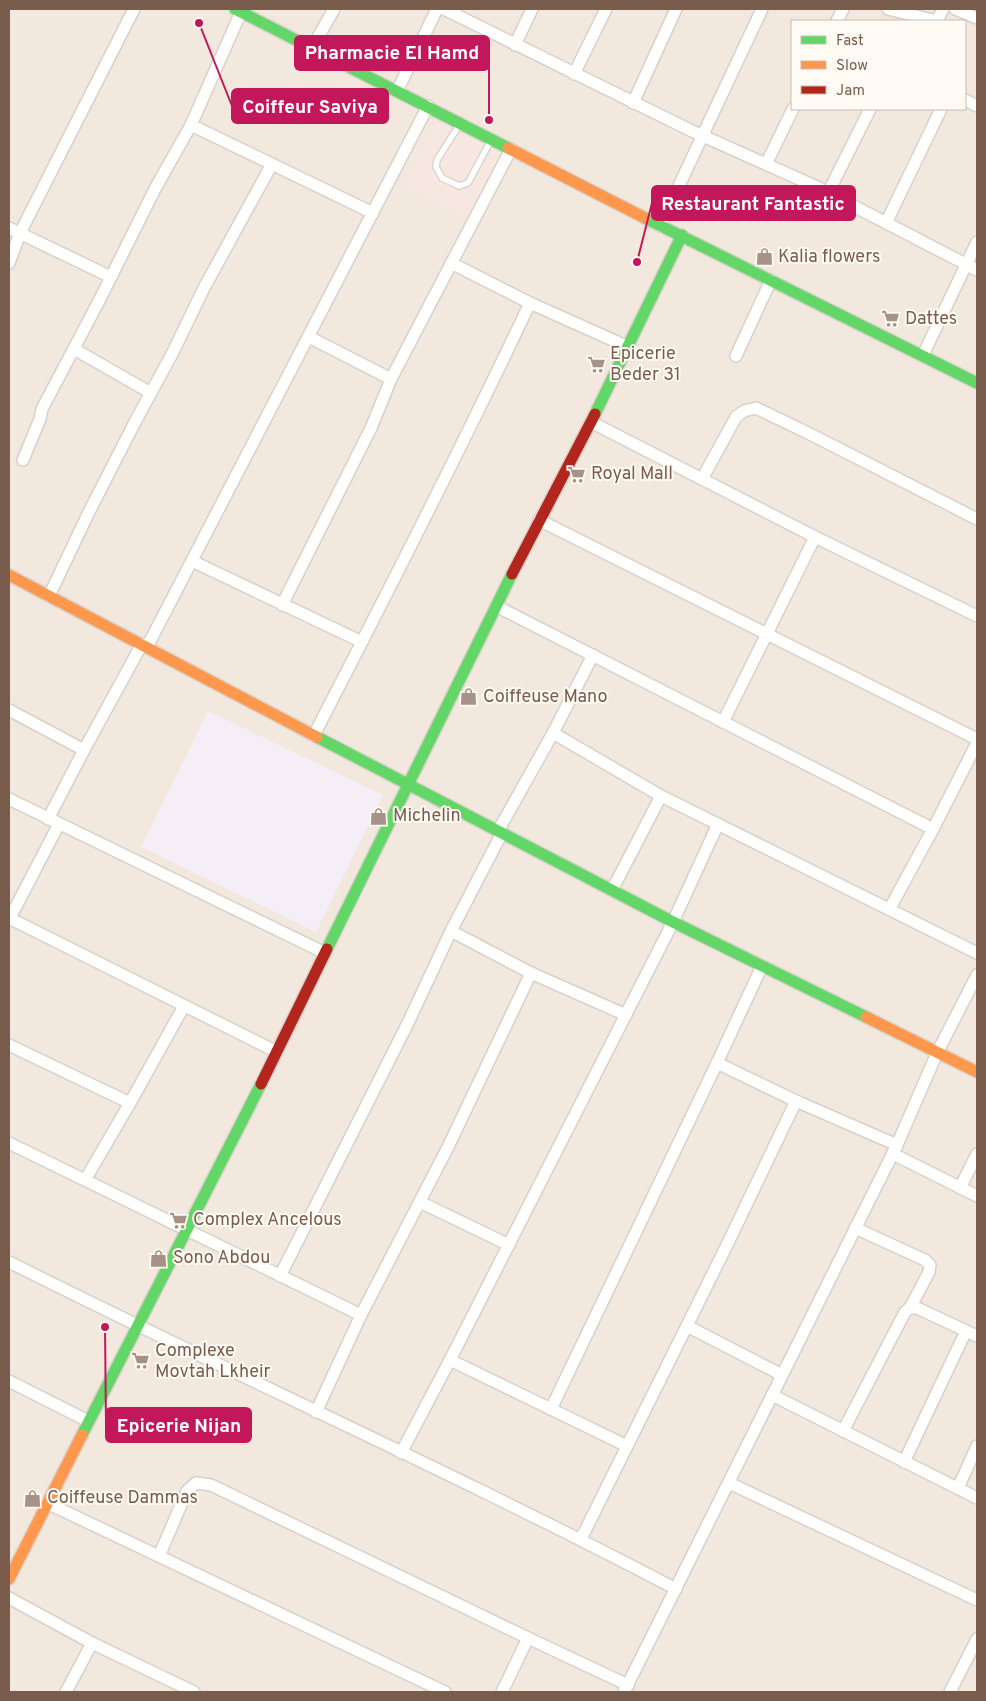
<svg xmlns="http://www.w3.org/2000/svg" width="986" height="1701" viewBox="0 0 986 1701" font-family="Overpass,sans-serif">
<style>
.residential{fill:#f2e8de;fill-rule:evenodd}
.commercial{fill:#f6e8e1}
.education{fill:#f6eef6}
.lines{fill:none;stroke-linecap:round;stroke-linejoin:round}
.lane-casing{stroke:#d7d1cb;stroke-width:8}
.street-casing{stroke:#d7d1cb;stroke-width:14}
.fast-casing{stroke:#d9d2cb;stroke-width:14}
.slow-casing{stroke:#d9d2cb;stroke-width:14}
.jam-casing{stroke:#d9d2cb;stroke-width:14}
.lane{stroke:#fefefd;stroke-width:5.5}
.street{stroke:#fefefd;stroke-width:11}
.fast{stroke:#63d668;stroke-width:11}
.slow{stroke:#ff974d;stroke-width:11}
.jam{stroke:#b3261e;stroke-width:11}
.labels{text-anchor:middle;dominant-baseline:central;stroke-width:4;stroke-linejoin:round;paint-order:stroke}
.poi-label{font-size:18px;fill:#7a5c4d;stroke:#fffaf3;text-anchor:start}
.leader{fill:none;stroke:#c2185b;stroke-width:2}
.callout-dot{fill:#c2185b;stroke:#fffaf3;stroke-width:2}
.callout{fill:#c2185b;stroke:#c2185b;stroke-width:2}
.callout-label{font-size:19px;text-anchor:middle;font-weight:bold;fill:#fff}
</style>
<rect width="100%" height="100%" fill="#f9f5f0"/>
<!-- residential -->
<path class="residential" d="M9 9H977V1692H9ZM792 21H965V109H792Z"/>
<!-- commercial -->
<path class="commercial" d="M435 119 503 153 470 219 402 186Z"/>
<!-- education -->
<path class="education" d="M208 711 383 795 316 932 141 847Z"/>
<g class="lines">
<defs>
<path id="lane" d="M458 127 437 160 436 167 442 178 459 186 468 183 490 142"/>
<g id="street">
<path d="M444 9 692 131 817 187 977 270"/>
<path d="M888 9 937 21"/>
<path d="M955 9 977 18"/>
<path d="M837 21 843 9"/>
<path d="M937 21 943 9"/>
<path d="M515 45 532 9"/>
<path d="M312 48 334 9"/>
<path d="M574 74 606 9"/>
<path d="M397 91 437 9"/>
<path d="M965 100 977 106"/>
<path d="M633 103 676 9"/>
<path d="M191 125 373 213"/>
<path d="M766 164 793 109"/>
<path d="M828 193 870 109"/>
<path d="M886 223 941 109"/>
<path d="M660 226 762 9"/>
<path d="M9 228 111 277"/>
<path d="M9 263 20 233 134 9"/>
<path d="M451 263 530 303 626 346"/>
<path d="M309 337 391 379"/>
<path d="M74 349 151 393"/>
<path d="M923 355 977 242"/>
<path d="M736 356 771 280"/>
<path d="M591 422 702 479 736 417 744 411 756 408 810 434 977 519"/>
<path d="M23 460 40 419 42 409 100 299 156 187 191 125 241 12"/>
<path d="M702 479 815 537 977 616"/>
<path d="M539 520 977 739"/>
<path d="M192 561 362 642"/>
<path d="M49 596 89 512 135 422 172 354 204 288 272 164"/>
<path d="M282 605 371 428 391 379 511 149"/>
<path d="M496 606 933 829 977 743"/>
<path d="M147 647 428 106"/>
<path d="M593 655 553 733 661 796 977 953"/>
<path d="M9 710 84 750"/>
<path d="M723 722 815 537"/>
<path d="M314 735C388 592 461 449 530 303"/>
<path d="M9 799 325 953"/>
<path d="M48 819 84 750 142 644"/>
<path d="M498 831 553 733"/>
<path d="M612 890 661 796"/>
<path d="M890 908 933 829"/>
<path d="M9 918 277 1052"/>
<path d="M10 918 59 824"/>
<path d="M451 931 531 973"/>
<path d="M762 966 717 1063 796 1101"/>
<path d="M9 1045 130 1103 85 1180"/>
<path d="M130 1103 184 1006"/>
<path d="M9 1143 361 1315 448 1147 531 973 626 1015"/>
<path d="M893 1154 977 1196"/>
<path d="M960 1188 977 1154"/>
<path d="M420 1202 509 1245"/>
<path d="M855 1228 925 1260 930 1265 929 1272 910 1308"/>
<path d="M9 1262C230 1373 457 1474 676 1589"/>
<path d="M280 1276 407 1025 451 931 502 833"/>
<path d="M687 1326 782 1375"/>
<path d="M450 1360 627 1446"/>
<path d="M9 1381 88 1421"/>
<path d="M772 1395 977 1498"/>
<path d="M551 1409 717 1063"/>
<path d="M316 1412 361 1315"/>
<path d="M843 1431 905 1312 910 1308H917L977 1336"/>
<path d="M401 1453 450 1360 673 922 718 824"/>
<path d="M904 1462 966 1331"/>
<path d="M729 1483 977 1600"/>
<path d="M958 1488 977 1446"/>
<path d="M47 1503 445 1692"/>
<path d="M581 1539 727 1245 796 1101 897 1145"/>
<path d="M159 1556 187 1491 196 1483 211 1485 528 1638 502 1692"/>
<path d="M9 1598 92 1643 194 1692"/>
<path d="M528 1638 628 1685"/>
<path d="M66 1692 92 1643"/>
<path d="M624 1692 897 1145 937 1053 977 975"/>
<path d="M950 1692 977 1639"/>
</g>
<g id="fast">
<path d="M235 9 508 148"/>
<path d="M645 218 977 383"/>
<path d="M595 414 682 235"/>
<path d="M317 737 673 922 866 1017"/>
<path d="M327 949 512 574"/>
<path d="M82 1435 261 1084"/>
</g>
<g id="slow">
<path d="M508 148 645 218"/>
<path d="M9 575 317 737"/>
<path d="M866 1017 977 1072"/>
<path d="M9 1579 82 1435"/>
</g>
<g id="jam">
<path d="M512 574 595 414"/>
<path d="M261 1084 327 949"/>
</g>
</defs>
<!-- lane casing -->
<use href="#lane" class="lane-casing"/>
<!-- street casing -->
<use href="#street" class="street-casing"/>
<!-- fast casing -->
<use href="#fast" class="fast-casing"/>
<!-- slow casing -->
<use href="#slow" class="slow-casing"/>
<!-- jam casing -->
<use href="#jam" class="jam-casing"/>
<!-- lane -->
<use href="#lane" class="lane"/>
<!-- street -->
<use href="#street" class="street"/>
<!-- fast -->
<use href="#fast" class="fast"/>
<!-- slow -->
<use href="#slow" class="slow"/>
<!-- jam -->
<use href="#jam" class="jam"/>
</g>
<!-- icons -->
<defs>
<symbol id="shop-bare" viewBox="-9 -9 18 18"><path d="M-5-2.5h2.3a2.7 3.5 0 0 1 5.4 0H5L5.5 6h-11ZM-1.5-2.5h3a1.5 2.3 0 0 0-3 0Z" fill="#a69286" stroke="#fffaf3" stroke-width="2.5" paint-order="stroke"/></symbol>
<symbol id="supermarket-bare" viewBox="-9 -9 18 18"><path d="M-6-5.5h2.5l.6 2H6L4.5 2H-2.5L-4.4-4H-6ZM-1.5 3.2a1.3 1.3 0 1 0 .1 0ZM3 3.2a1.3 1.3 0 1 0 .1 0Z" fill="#a69286" stroke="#fffaf3" stroke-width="2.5" paint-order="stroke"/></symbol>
</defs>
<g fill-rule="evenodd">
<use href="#shop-bare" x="752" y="244" width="25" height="25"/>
<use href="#supermarket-bare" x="878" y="306" width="25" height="25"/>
<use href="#supermarket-bare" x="584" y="352" width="25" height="25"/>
<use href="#supermarket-bare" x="564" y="462" width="25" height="25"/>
<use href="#shop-bare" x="456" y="684" width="25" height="25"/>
<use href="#shop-bare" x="366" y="804" width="25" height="25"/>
<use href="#supermarket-bare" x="166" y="1208" width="25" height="25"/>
<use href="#shop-bare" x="146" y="1246" width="25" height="25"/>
<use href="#supermarket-bare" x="128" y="1348" width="25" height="25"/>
<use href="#shop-bare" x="20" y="1486" width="25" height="25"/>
</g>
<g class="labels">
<!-- poi labels -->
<g class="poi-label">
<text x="778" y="257">Kalia flowers</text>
<text x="905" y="319">Dattes</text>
<text x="610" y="354">Epicerie<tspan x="610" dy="21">Beder 31</tspan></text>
<text x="591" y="474">Royal Mall</text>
<text x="483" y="697">Coiffeuse Mano</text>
<text x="393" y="816">Michelin</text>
<text x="193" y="1220">Complex Ancelous</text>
<text x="173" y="1258">Sono Abdou</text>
<text x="155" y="1351">Complexe<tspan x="155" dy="21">Movtah Lkheir</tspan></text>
<text x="47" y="1498">Coiffeuse Dammas</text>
</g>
</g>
<!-- callouts -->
<path class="leader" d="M489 120L489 53M199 23L232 106M637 262L652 203M105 1327L106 1425"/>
<g class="callout-dot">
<circle cx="489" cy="120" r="5"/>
<circle cx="199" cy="23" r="5"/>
<circle cx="637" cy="262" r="5"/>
<circle cx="105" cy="1327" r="5"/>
</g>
<g class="callout">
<rect x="295" y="36" width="194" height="34" rx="5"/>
<rect x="232" y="89" width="156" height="34" rx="5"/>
<rect x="652" y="186" width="203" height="34" rx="5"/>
<rect x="106" y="1408" width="145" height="34" rx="5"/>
</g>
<g class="callout-label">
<text x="392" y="59">Pharmacie El Hamd</text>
<text x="310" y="113">Coiffeur Saviya</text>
<text x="753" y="210">Restaurant Fantastic</text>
<text x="179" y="1432">Epicerie Nijan</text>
</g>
<!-- border -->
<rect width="986" height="1701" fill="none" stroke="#7a5c4d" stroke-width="20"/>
<!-- legend -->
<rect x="791" y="20" width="175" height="90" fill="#fffaf3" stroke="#cabbb1"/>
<rect x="801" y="36" width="25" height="8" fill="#63d668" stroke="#cabbb1"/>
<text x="836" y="45" font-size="15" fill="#7a5c4d">Fast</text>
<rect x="801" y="61" width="25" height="8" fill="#ff974d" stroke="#cabbb1"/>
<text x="836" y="70" font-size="15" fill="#7a5c4d">Slow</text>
<rect x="801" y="86" width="25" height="8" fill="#b3261e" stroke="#cabbb1"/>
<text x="836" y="95" font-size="15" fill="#7a5c4d">Jam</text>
</svg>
